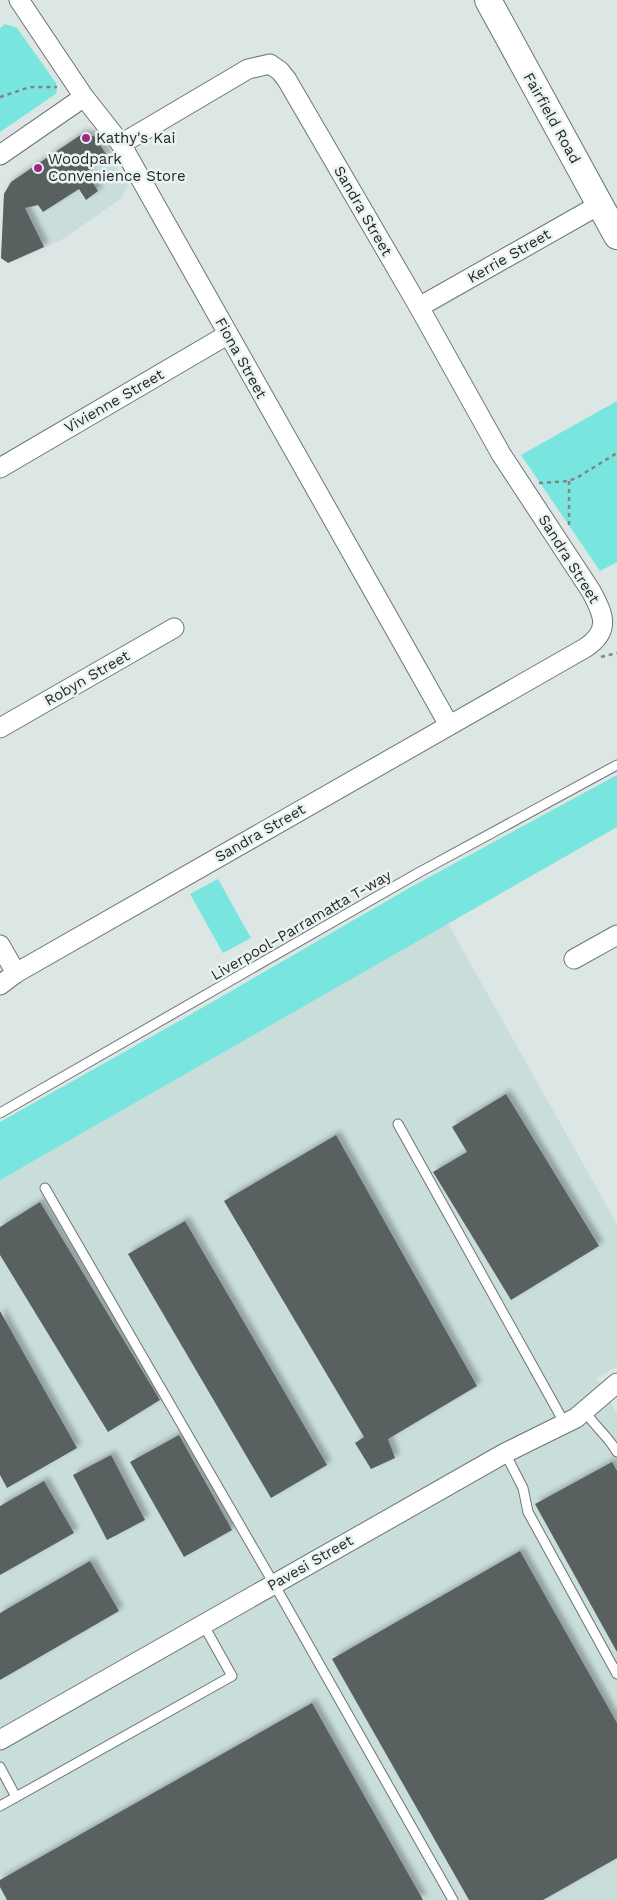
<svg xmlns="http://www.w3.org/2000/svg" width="617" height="1900" viewBox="0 0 617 1900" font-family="'Work Sans',sans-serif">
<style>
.built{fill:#c9dddb}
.green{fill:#78e6de}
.building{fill:#586160;filter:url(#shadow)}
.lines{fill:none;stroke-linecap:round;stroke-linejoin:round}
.lane-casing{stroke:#6c7574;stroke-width:11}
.street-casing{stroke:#6c7574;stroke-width:21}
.secondary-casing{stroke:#6c7574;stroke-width:28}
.path{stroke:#7f8685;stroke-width:2.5;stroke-dasharray:4 4;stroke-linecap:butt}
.lane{stroke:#fff;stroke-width:9}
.street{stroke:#fff;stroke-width:19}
.secondary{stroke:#fff;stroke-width:26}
.poi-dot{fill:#9e2883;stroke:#e9f3f2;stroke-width:2}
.labels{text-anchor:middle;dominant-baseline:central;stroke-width:5;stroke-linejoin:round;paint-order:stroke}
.street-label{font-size:15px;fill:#262929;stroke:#e9f3f2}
.poi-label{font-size:15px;fill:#262929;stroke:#e9f3f2;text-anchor:start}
</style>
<defs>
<filter id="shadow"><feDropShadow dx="4.5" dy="-4.5" stdDeviation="2.5" flood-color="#0004"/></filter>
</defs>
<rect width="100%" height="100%" fill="#dce6e5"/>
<!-- built -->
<g class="built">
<path d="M82 134 94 136 128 184 122 198 63 239 8 263 1 258 4 194 11 182Z"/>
<path d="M443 915 617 1224V1366L597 1378 617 1414V1900H0V1167Z"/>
</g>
<!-- green -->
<g class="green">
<path d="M5 24 17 28 56 83 57 93 0 132V28Z"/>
<path d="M617 401V562L600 571 521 455Z"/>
<path d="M617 775V827L0 1180V1122L181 1020 411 887Z"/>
<path d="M218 879 251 938 223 953 190 894Z"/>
</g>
<!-- building -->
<g class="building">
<path d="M82 134 94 136 108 157 86 172 98 191 86 200 79 189 43 212 38 205 25 208 44 247 8 263 1 258 4 194 11 182Z"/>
<path d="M506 1094 599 1246 511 1300 433 1172 467 1152 452 1127Z"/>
<path d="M336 1135 477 1386 388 1439 395 1458 371 1469 355 1443 364 1437 224 1201Z"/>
<path d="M40 1202 160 1400 108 1432 0 1255V1227Z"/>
<path d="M185 1221 327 1465 271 1498 128 1254Z"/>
<path d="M0 1311 77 1448 7 1488 0 1475Z"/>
<path d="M179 1435 232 1530 184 1557 130 1462Z"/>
<path d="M111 1455 145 1520 107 1540 73 1475Z"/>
<path d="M612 1462 617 1471V1652L535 1504Z"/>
<path d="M44 1481 74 1533 0 1575V1506Z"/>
<path d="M520 1551 617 1723V1858L543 1900H469L332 1659Z"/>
<path d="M90 1561 119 1611 0 1680V1613Z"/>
<path d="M312 1703 423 1900H7L0 1887V1880Z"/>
</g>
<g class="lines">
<defs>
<g id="lane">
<path d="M0 1113 418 873 617 765"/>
<path d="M398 1124 565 1424"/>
<path d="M45 1188 274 1584 453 1900"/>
<path d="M585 1411C594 1426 608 1436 617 1452"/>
<path d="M505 1453 523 1488 528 1512 617 1674"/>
<path d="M0 1767 16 1797"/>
<path d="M0 1806 232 1676 203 1624"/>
</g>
<g id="street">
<path d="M19 0 84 97 121 144 449 725"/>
<path d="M0 155 84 97"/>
<path d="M419 307 599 205"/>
<path d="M0 468 227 335"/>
<path d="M0 728 174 628"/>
<path d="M0 945 16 973"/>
<path d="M574 959 617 935"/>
<path d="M0 985 16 973 585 648C611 631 604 615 591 591L501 454 419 307 287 80 280 71 270 64 248 69 121 144"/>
<path d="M0 1740 505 1453 576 1418 617 1383"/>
</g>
<path id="secondary" d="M488 0 617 236"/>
</defs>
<!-- lane casing -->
<use href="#lane" class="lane-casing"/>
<!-- street casing -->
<use href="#street" class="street-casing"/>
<!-- secondary casing -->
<use href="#secondary" class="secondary-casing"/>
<!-- path -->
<g class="path">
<path d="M0 97 30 87H57"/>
<path d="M569 481V527"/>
<path d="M539 483 569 481 578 477 617 453"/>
<path d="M601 657 617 653"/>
</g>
<!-- lane -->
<use href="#lane" class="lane"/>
<!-- street -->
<use href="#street" class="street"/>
<!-- secondary -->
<use href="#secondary" class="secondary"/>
</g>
<!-- markers -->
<g class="poi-dot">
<circle cx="86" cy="138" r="5"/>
<circle cx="38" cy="168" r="5"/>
</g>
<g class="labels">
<!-- street labels -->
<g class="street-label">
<text transform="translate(552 118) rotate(61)">Fairfield Road</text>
<text transform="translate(363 211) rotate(60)">Sandra Street</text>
<text transform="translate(509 256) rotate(-30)">Kerrie Street</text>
<text transform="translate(241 358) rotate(61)">Fiona Street</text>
<text transform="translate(114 401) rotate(-30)">Vivienne Street</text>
<text transform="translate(569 559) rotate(58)">Sandra Street</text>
<text transform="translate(87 678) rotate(-30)">Robyn Street</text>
<text transform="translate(260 833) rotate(-30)">Sandra Street</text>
<text transform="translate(301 925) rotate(-30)">Liverpool–Parramatta T-way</text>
<text transform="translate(310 1563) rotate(-30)">Pavesi Street</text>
</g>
<!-- poi labels -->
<g class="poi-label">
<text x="96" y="138">Kathy's Kai</text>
<text x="48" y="159">Woodpark<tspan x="48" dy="17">Convenience Store</tspan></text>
</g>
</g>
</svg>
